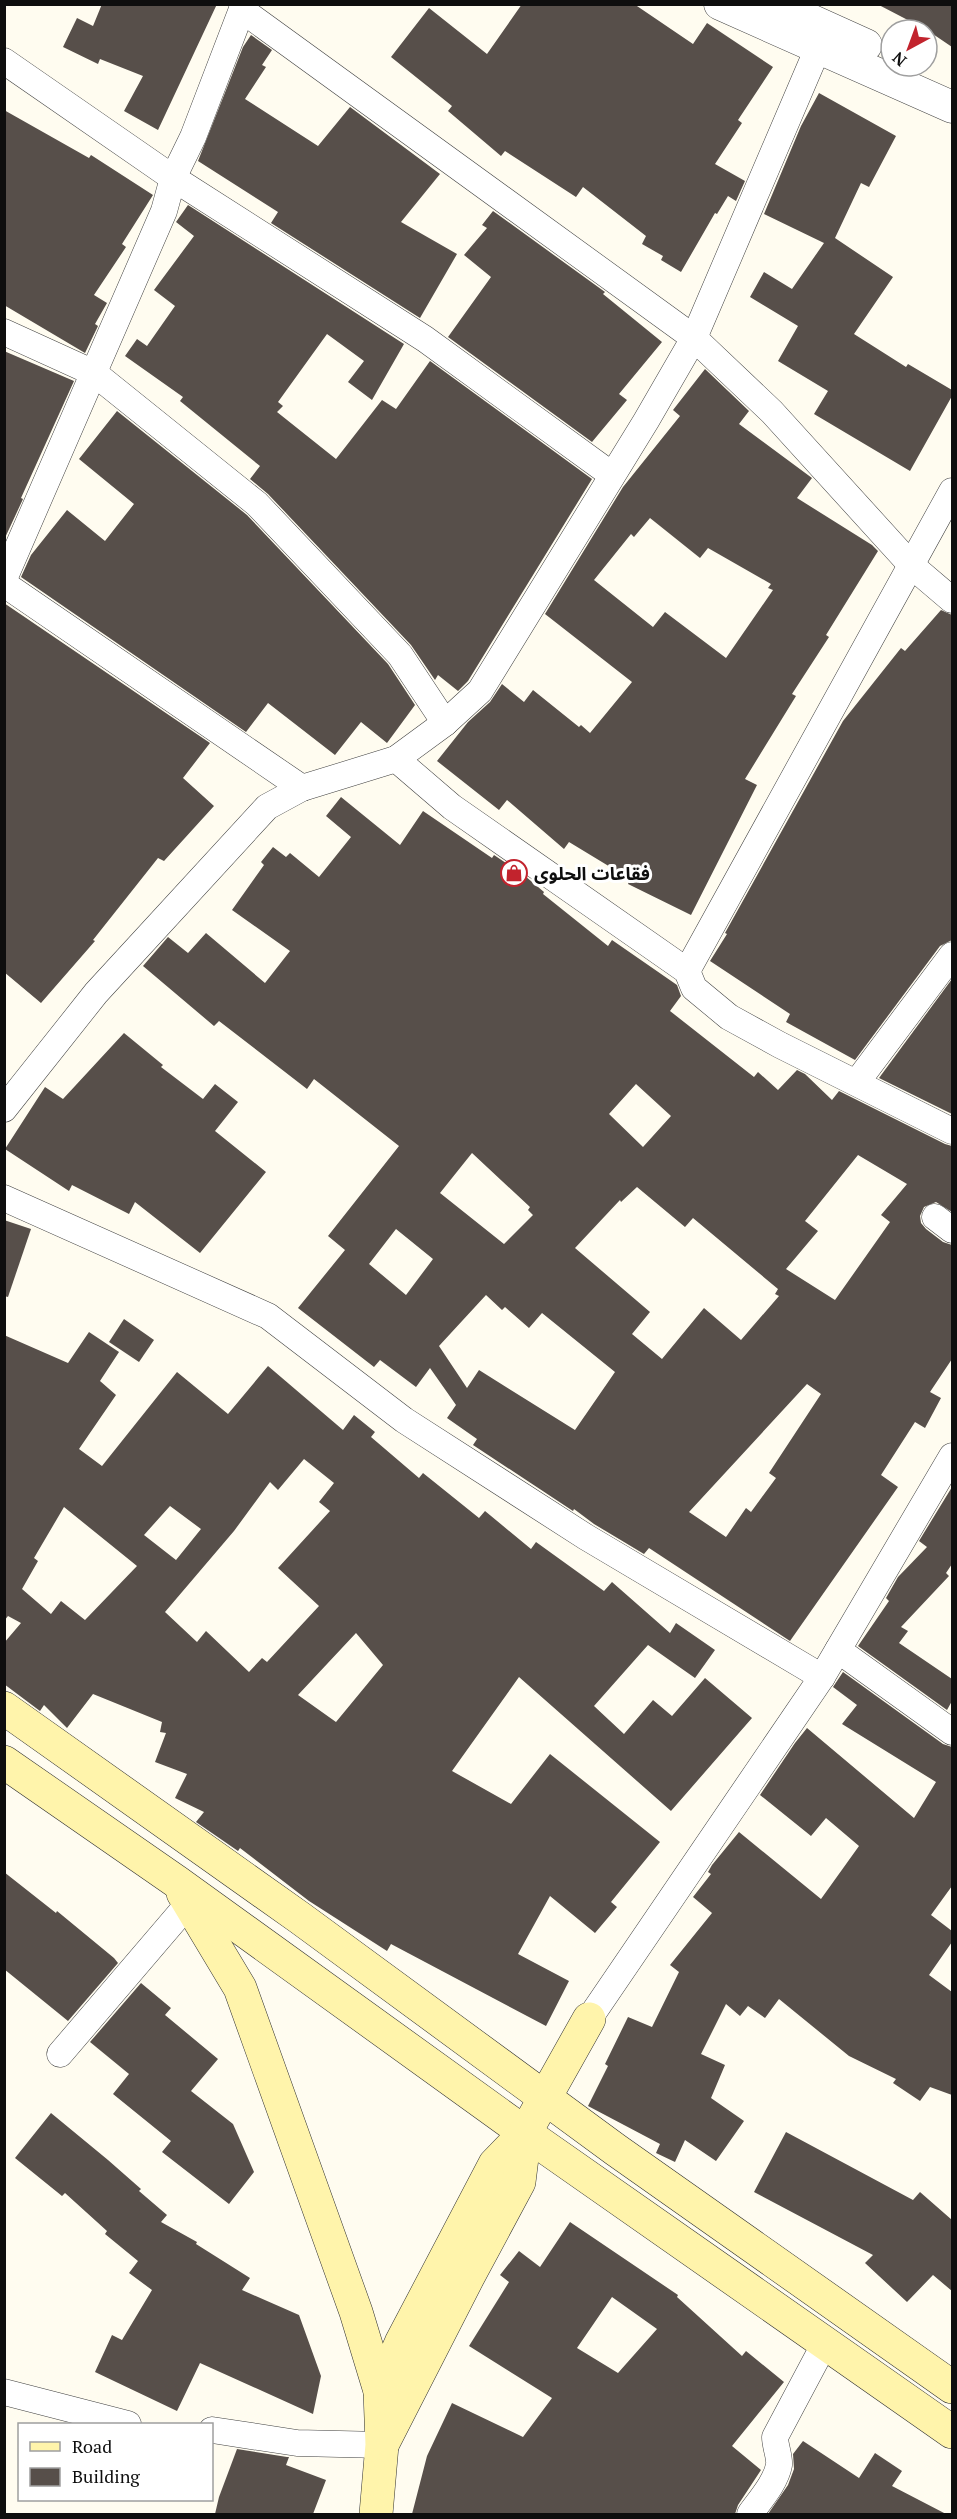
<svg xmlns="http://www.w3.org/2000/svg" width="957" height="2519" viewBox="0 0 957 2519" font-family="'PT Serif','Noto Sans Arabic',serif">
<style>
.building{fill:#574f4a;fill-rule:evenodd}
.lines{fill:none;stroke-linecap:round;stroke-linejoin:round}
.minor-casing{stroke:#414141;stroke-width:27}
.tertiary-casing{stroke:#414141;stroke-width:33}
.secondary-casing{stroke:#303030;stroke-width:34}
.minor{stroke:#fff;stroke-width:26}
.tertiary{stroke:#fff;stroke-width:32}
.secondary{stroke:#fff4ab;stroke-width:33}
.labels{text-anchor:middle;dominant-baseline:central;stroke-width:6;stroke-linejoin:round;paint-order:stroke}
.poi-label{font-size:18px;font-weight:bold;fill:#0e0e0e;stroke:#fff;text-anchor:start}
</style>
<rect width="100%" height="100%" fill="#fffcf0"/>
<!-- building -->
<g class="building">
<path d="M102 4H217L158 130 124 111 143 76 100 59 98 64 63 47 77 18 93 26Z"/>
<path d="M522 4H634L693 44 707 23 773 67 738 120 742 123 715 164 745 181 736 201 728 196 717 214 715 213 681 272 661 260 663 256 642 244 646 236 583 187 576 197 505 151 501 156 448 111 452 106 391 57 429 8 487 54Z"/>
<path d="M877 4H952V47L927 30Z"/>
<path d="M251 35 272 50 262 65 266 67 245 99 318 146 350 107 440 174 401 222 457 254 420 318 271 223 278 212 198 161 243 47Z"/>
<path d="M819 93 896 136 869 187 861 183 835 238 893 277 854 334 906 367 908 364 952 390V396L910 471 814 414 828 391 778 361 798 326 750 297 764 272 792 289 824 243 764 214 801 126Z"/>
<path d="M4 110 89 158 91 155 153 195 122 244 126 247 94 295 107 303 95 324 98 326 85 353 4 305Z"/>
<path d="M188 205 404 344 372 400 348 382 364 361 327 334 278 402 283 406 277 412 336 459 382 400 396 409 430 361 592 479 468 681 458 691 438 675 435 680 411 645 268 494 250 479 260 466 180 401 183 397 125 356 137 339 147 346 175 306 154 290 194 236 176 222Z"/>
<path d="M493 211 605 292 603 294 662 342 619 394 627 400 592 442 448 337 491 277 464 255 487 228 482 225Z"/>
<path d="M4 351 74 381 21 498 23 499 4 540Z"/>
<path d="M705 369 749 411 739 424 812 478 797 498 872 545 878 551 826 635 829 637 792 694 796 696 745 779 757 785 691 915 628 884 630 879 569 842 564 849 507 800 499 810 437 761 468 722 490 702 502 684 524 702 533 690 579 727 581 725 590 733 632 682 545 614 623 487 680 416 673 410ZM650 518 700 558 708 548 771 584 768 588 773 590 726 658 665 612 653 627 594 580 631 534 634 537Z"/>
<path d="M117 411 247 515 388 664 415 705 387 743 361 722 335 755 268 703 246 732 21 577 31 555 67 510 105 541 134 504 79 459Z"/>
<path d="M4 603 210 743 183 778 214 806 164 861 158 858 93 940 95 941 41 1003 4 972Z"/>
<path d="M941 610 952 615V940L940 946 855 1060 786 1022 790 1014 710 961 727 934 725 933 843 721 901 648 905 651Z"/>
<path d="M341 797 400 845 423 811 492 858 494 855 525 876 544 892 543 894 608 946 612 940 677 985 681 996 670 1011 754 1077 758 1072 778 1090 797 1070 805 1074 832 1100 839 1091 945 1144 952 1146V1212L936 1202 924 1207 920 1216 921 1223 926 1229 943 1242 952 1245V1359L930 1392 941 1398 925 1428 915 1422 881 1475 898 1487 790 1641 649 1548 644 1554 594 1524 574 1509 573 1511 473 1445 477 1439 447 1418 456 1405 430 1368 416 1387 380 1360 374 1367 298 1308 345 1250 328 1236 399 1146 314 1079 307 1089 219 1021 214 1026 143 966 168 937 188 953 206 933 265 983 290 951 232 910 264 865 261 862 273 847 286 857 290 853 319 877 351 837 326 816ZM636 1084 671 1116 643 1147 609 1114ZM472 1153 530 1207 528 1210 533 1215 504 1244 440 1193ZM858 1155 907 1184 881 1215 890 1222 835 1300 786 1269 818 1231 805 1221ZM637 1187 685 1227 693 1218 778 1289 775 1294 779 1296 741 1340 704 1308 662 1359 632 1334 650 1312 575 1248 620 1200 621 1202ZM396 1229 433 1259 406 1295 369 1264ZM486 1295 502 1310 505 1307 529 1328 542 1313 615 1372 575 1430 479 1370 467 1388 439 1346ZM807 1384 821 1394 769 1473 776 1478 751 1512 746 1508 726 1537 689 1512Z"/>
<path d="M952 979V1114L879 1078Z"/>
<path d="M124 1033 163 1065 161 1067 203 1099 215 1084 238 1102 215 1131 266 1172 200 1253 135 1202 129 1214 72 1185 69 1191 5 1149 45 1087 63 1099Z"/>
<path d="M4 1220 31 1229 8 1297 4 1296Z"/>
<path d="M124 1319 154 1340 139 1362 109 1342Z"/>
<path d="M89 1332 119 1352 100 1381 116 1395 79 1449 102 1466 177 1372 228 1414 268 1366 343 1430 354 1415 375 1432 371 1437 419 1478 423 1473 479 1518 485 1511 531 1549 536 1542 604 1591 612 1582 670 1633 676 1623 715 1650 695 1678 648 1645 594 1706 624 1734 653 1700 672 1716 705 1678 752 1718 671 1811 519 1677 452 1771 511 1804 550 1754 660 1842 611 1902 617 1907 595 1933 550 1896 518 1954 569 1981 546 2026 391 1944 387 1951 309 1901 240 1848 238 1851 196 1822 204 1812 175 1798 187 1774 155 1762 166 1733 160 1732 162 1722 93 1694 67 1728 44 1705 40 1711 4 1684V1643L21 1623 8 1616 4 1621V1335L68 1363ZM304 1459 334 1483 319 1502 330 1511 278 1568 319 1606 267 1662 262 1658 249 1672 206 1631 197 1642 165 1612 234 1531 270 1482 278 1490ZM170 1506 201 1529 176 1560 144 1535ZM64 1507 137 1566 85 1620 61 1601 51 1614 22 1589 38 1561 34 1558ZM356 1633 383 1665 336 1722 298 1695Z"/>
<path d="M952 1487V1564L946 1573 949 1576 901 1627 908 1631 899 1643 952 1679V1701L947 1710 858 1646 889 1601 886 1598 898 1577 927 1547 919 1541Z"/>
<path d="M843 1672 943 1744 952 1747V1886L931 1915 952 1931V1942L929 1975 952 1992V2095L930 2087 920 2101 893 2083 896 2079 849 2056 779 1999 765 2018 748 2006 740 2016 726 2004 701 2054 725 2065 711 2098 744 2121 716 2161 685 2140 675 2162 656 2153 660 2144 588 2106 608 2066 605 2064 628 2017 652 2027 679 1972 670 1965 712 1913 693 1897 711 1874 708 1872 712 1865 739 1832 821 1899 859 1846 826 1818 811 1836 760 1795 795 1743 807 1728 914 1818 936 1782 842 1724 857 1705 833 1687Z"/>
<path d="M4 1872 56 1913 57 1911 114 1958 118 1963 68 2021 4 1969Z"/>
<path d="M141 1983 171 2008 165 2015 218 2059 191 2091 233 2124 254 2172 229 2204 162 2152 171 2141 113 2094 129 2074 90 2042Z"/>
<path d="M51 2113 108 2160 141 2189 139 2191 167 2215 161 2222 197 2242 196 2244 250 2278 242 2290 299 2315 321 2376 313 2414 200 2363 177 2411 95 2372 112 2335 122 2340 152 2290 129 2273 138 2261 105 2234 107 2231 65 2193 62 2196 15 2158Z"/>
<path d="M786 2132 913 2200 920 2192 952 2220V2291L933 2275 907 2302 865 2263 873 2255 754 2192Z"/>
<path d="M570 2222 678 2295 677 2297 742 2356 746 2351 784 2382 732 2446 761 2470 738 2505 735 2514H412L427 2456 452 2403 523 2437 552 2398 469 2346 509 2282 500 2275 519 2251 540 2267ZM612 2297 657 2329 618 2373 577 2348Z"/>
<path d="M803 2441 859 2478 875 2453 902 2471 892 2486 946 2514H768L788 2485 794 2469 793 2454Z"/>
<path d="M237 2449 287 2457H289L286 2465 326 2480 313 2514H215L219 2497Z"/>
</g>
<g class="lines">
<defs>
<g id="minor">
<path d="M242 10 694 338 772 412 912 566 952 600"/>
<path d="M4 61 173 178 425 339 612 475"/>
<path d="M4 332 94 373 257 504 400 655 445 723"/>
<path d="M4 579 164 211 173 178 193 137 244 4"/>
<path d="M4 584 302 788"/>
<path d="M396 759 452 807 687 971 694 988 729 1017 780 1045 952 1131"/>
<path d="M687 971 952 491"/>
<path d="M857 1082 952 955"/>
<path d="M4 1109 96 993 267 807 302 788 396 759 445 723 480 691 646 421 694 338 818 48"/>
<path d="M4 1198 268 1316 404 1420 586 1537 822 1677"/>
<path d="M935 1217 952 1230"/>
<path d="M838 1650 952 1732"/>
<path d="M589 2019 822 1677 952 1456"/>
<path d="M60 2054 189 1903"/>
<path d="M4 2392 128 2424"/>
<path d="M212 2430 297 2443 382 2445"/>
<path d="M750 2514C760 2500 776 2482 779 2465 780 2457 775 2446 775 2437L825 2343"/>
</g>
<g id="tertiary">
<path d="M720 4 952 107"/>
<path d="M775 4 866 45"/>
</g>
<g id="secondary">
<path d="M4 1708 300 1918 616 2150 952 2387"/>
<path d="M4 1762 177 1882 525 2133 952 2432"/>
<path d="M183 1893 240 1988 356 2312 380 2391 382 2445 376 2514"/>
<path d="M380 2391 401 2343 495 2164 525 2133 589 2019"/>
<path d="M383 2443 468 2277 519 2182 525 2133"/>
</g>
</defs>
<!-- minor casing -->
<use href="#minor" class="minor-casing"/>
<!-- tertiary casing -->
<use href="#tertiary" class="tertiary-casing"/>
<!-- secondary casing -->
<use href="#secondary" class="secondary-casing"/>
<!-- minor -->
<use href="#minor" class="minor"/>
<!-- tertiary -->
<use href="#tertiary" class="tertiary"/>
<!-- secondary -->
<use href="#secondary" class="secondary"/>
</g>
<!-- icons -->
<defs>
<symbol id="shop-ring" viewBox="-11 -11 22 22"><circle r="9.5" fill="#fff" stroke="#c2232d" stroke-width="1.5"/><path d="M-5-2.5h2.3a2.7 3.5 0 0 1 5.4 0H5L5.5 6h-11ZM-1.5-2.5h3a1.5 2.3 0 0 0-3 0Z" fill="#c2232d"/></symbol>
</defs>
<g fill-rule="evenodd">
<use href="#shop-ring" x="499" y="858" width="30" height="30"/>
</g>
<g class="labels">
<!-- poi labels -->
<g class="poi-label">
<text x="534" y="873">فقاعات الحلوى</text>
</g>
</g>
<!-- border -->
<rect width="957" height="2519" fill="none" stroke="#0e0e0e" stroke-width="12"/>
<!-- legend -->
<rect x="18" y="2423" width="195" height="78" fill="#ffffff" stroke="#9f9f9f" stroke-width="1.5"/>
<rect x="30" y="2442" width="30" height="9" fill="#fff4ab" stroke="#9f9f9f" stroke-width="1.5"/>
<text x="72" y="2453" font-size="18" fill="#0e0e0e">Road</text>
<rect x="30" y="2468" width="30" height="18" fill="#574f4a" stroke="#9f9f9f" stroke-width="1.5"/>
<text x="72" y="2483" font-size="18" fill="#0e0e0e">Building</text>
<!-- north arrow -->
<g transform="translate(909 48) rotate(221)"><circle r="28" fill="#ffffff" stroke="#9f9f9f" stroke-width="1.5"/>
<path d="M0-4.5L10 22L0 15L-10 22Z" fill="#c2232d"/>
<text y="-9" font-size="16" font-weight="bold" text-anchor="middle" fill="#0e0e0e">N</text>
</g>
</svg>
